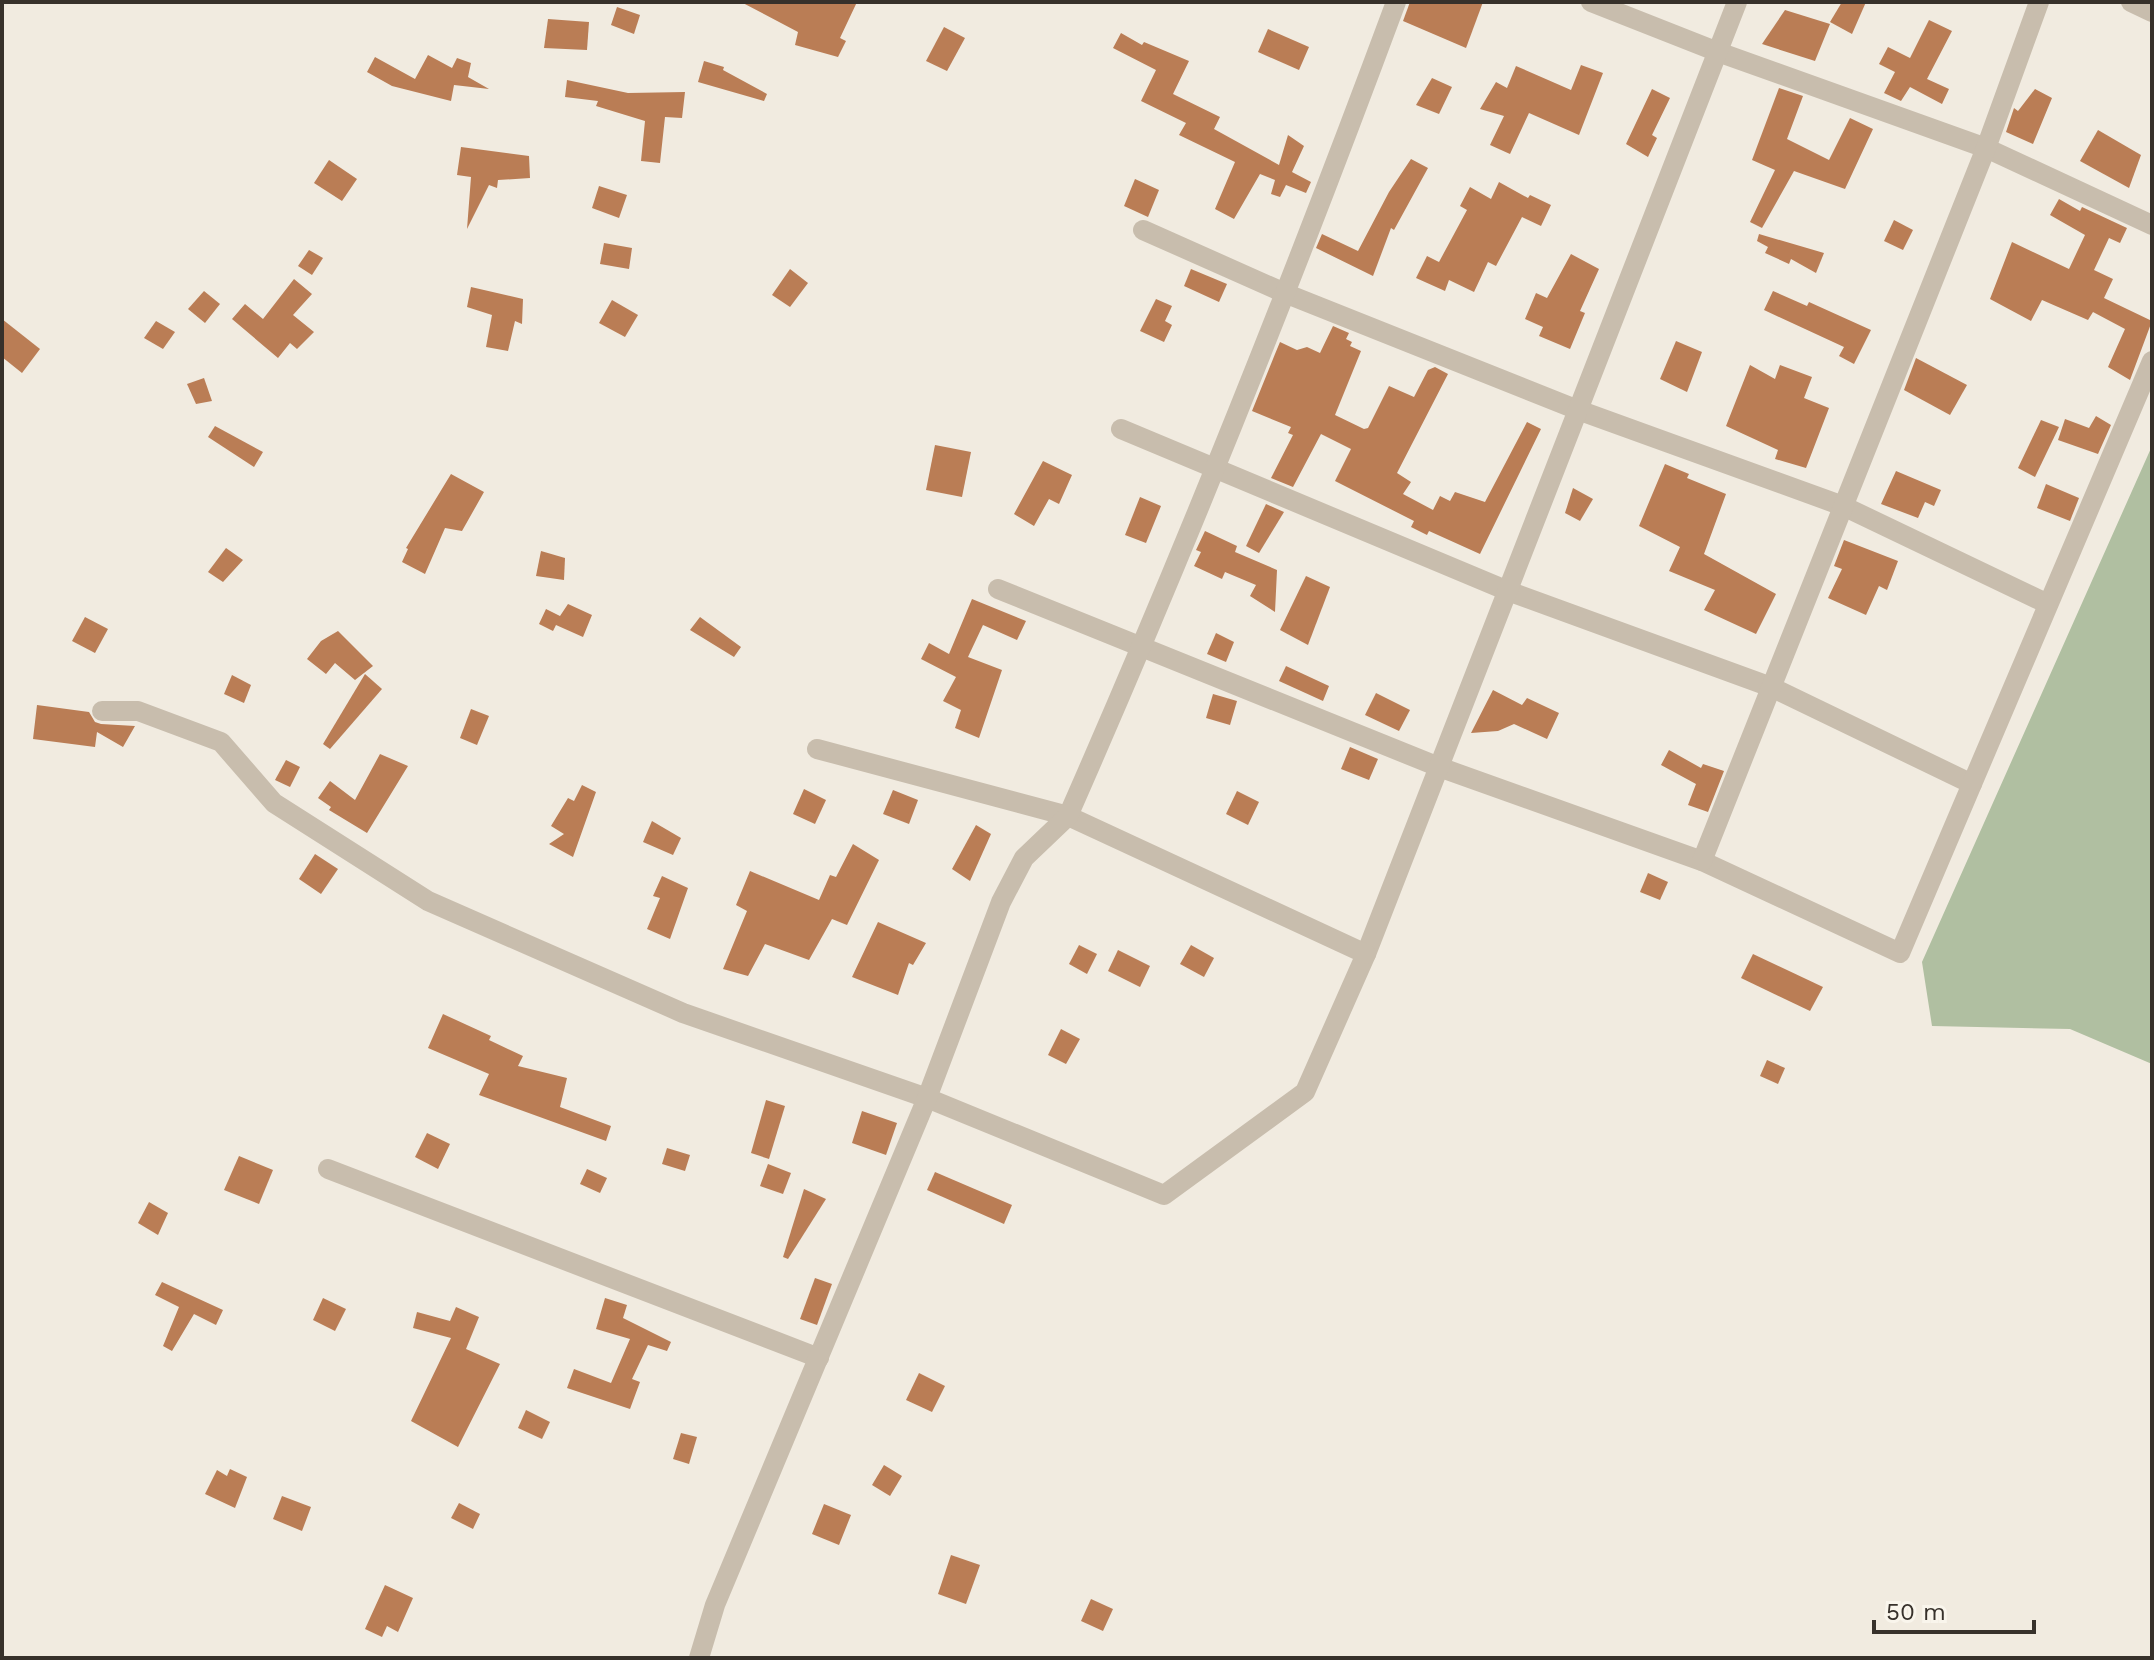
<svg xmlns="http://www.w3.org/2000/svg" width="2154" height="1660" viewBox="0 0 2154 1660" font-family="'Work Sans',sans-serif">
<style>
.green{fill:#b0bfa1}
.building{fill:#ba7d55}
.lines{fill:none;stroke-linecap:round;stroke-linejoin:round}
.minor{stroke:#c8bdad;stroke-width:20}
</style>
<rect width="100%" height="100%" fill="#f1ebe0"/>
<!-- green -->
<path class="green" d="M2152 446V1064L2070 1029 1932 1026 1922 962Z"/>
<!-- building -->
<g class="building">
<path d="M741 2H857L840 38 846 41 838 57 795 45 798 32Z"/>
<path d="M1410 2H1483L1466 48 1403 21Z"/>
<path d="M1842 2H1866L1852 34 1830 22Z"/>
<path d="M617 7 640 15 634 34 611 25Z"/>
<path d="M1785 10 1830 24 1815 61 1762 44Z"/>
<path d="M548 19 589 22 587 50 544 48Z"/>
<path d="M1929 20 1952 31 1927 79 1949 89 1942 104 1910 87 1901 101 1884 93 1895 72 1879 64 1888 47 1910 58Z"/>
<path d="M944 27 965 38 947 71 926 61Z"/>
<path d="M1268 29 1309 47 1299 70 1258 52Z"/>
<path d="M1121 33 1142 45 1144 42 1189 61 1173 94 1220 117 1214 129 1279 165 1288 135 1304 146 1292 172 1311 182 1306 193 1286 185 1280 197 1271 194 1275 180 1260 174 1234 219 1215 209 1235 162 1179 135 1186 123 1141 101 1156 70 1113 48Z"/>
<path d="M428 55 452 68 457 58 471 63 468 77 489 89 454 85 451 101 392 86 367 72 375 57 415 79Z"/>
<path d="M704 61 724 67 723 70 767 94 764 101 698 82Z"/>
<path d="M1581 65 1603 73 1579 135 1529 113 1510 154 1490 145 1504 116 1480 109 1496 82 1507 88 1516 66 1571 90Z"/>
<path d="M1432 78 1452 87 1439 114 1416 105Z"/>
<path d="M567 80 628 93 685 92 682 118 665 117 660 163 641 161 645 121 596 106 598 101 565 97Z"/>
<path d="M1779 88 1803 96 1787 139 1829 160 1850 118 1873 129 1845 189 1794 171 1762 228 1750 222 1775 170 1752 160Z"/>
<path d="M1652 89 1670 98 1652 135 1657 138 1648 157 1626 144Z"/>
<path d="M2035 89 2052 98 2033 144 2006 132 2014 108 2018 111Z"/>
<path d="M2098 130 2141 155 2129 188 2080 161Z"/>
<path d="M461 147 529 156 530 178 498 180 497 188 489 185 467 229 471 177 457 175Z"/>
<path d="M1411 159 1428 168 1394 230 1391 228 1373 276 1316 248 1322 234 1358 251 1389 192Z"/>
<path d="M329 160 357 179 342 201 314 183Z"/>
<path d="M1135 179 1159 190 1148 217 1124 206Z"/>
<path d="M1499 182 1528 198 1530 195 1551 205 1541 226 1522 217 1496 266 1488 262 1474 292 1449 280 1445 291 1416 278 1427 256 1439 262 1467 210 1460 206 1470 187 1491 199Z"/>
<path d="M599 186 627 195 619 218 592 208Z"/>
<path d="M2059 199 2080 211 2082 207 2127 228 2120 243 2109 238 2094 270 2113 279 2104 298 2152 321 2130 380 2108 367 2125 329 2093 312 2088 320 2042 300 2031 321 1990 299 2012 242 2069 269 2085 235 2050 215Z"/>
<path d="M1894 220 1913 230 1903 250 1884 241Z"/>
<path d="M1759 234 1824 253 1816 273 1791 259 1789 264 1765 253 1768 247 1757 241Z"/>
<path d="M604 243 632 248 629 269 600 264Z"/>
<path d="M309 250 323 258 312 275 298 266Z"/>
<path d="M1571 254 1599 269 1580 311 1585 313 1570 349 1539 336 1543 327 1525 319 1536 293 1547 298Z"/>
<path d="M790 269 808 283 790 307 772 295Z"/>
<path d="M1191 269 1227 284 1219 302 1184 286Z"/>
<path d="M294 279 312 294 293 315 314 332 297 349 290 343 278 358 232 319 245 304 263 319Z"/>
<path d="M471 287 523 299 522 324 515 321 508 351 486 347 492 315 467 307Z"/>
<path d="M204 291 220 304 205 323 188 309Z"/>
<path d="M1773 291 1807 306 1809 302 1871 330 1854 364 1839 356 1844 347 1764 310Z"/>
<path d="M1156 299 1172 306 1165 321 1172 325 1164 342 1140 331Z"/>
<path d="M612 300 638 315 625 337 599 323Z"/>
<path d="M2 319 40 349 22 373 2 357Z"/>
<path d="M156 321 175 332 163 349 144 338Z"/>
<path d="M1333 326 1349 333 1346 339 1352 342 1350 346 1361 351 1335 415 1364 429 1368 428 1389 386 1414 397 1428 370 1435 367 1448 374 1397 473 1411 482 1403 494 1433 510 1440 496 1450 501 1455 492 1485 502 1527 422 1541 429 1480 554 1429 531 1427 535 1411 527 1414 521 1335 481 1351 449 1321 434 1293 487 1271 478 1293 435 1288 433 1291 427 1252 411 1275 354 1280 342 1297 350 1307 347 1320 353Z"/>
<path d="M1676 341 1702 352 1687 392 1660 379Z"/>
<path d="M1916 358 1967 385 1950 415 1904 390Z"/>
<path d="M1750 365 1775 379 1780 365 1812 377 1804 398 1829 408 1806 468 1775 459 1778 450 1726 426Z"/>
<path d="M204 378 212 401 196 404 187 384Z"/>
<path d="M2096 416 2111 425 2098 454 2058 440 2065 419 2089 428Z"/>
<path d="M2041 420 2059 427 2035 477 2018 468Z"/>
<path d="M215 426 263 452 254 467 208 437Z"/>
<path d="M935 445 971 452 962 497 926 490Z"/>
<path d="M1043 461 1072 475 1059 504 1049 499 1034 526 1014 514Z"/>
<path d="M1665 464 1689 474 1687 478 1726 494 1704 554 1776 594 1756 634 1704 610 1715 590 1669 571 1680 547 1639 526Z"/>
<path d="M1896 471 1941 490 1934 506 1925 502 1918 518 1881 504Z"/>
<path d="M451 474 484 492 462 531 445 528 425 574 402 562 408 549 406 548Z"/>
<path d="M2046 484 2079 498 2070 521 2037 508Z"/>
<path d="M1573 488 1593 499 1580 521 1565 513Z"/>
<path d="M1140 497 1161 506 1146 543 1125 535Z"/>
<path d="M1266 504 1284 512 1259 553 1246 546Z"/>
<path d="M1205 531 1237 546 1235 552 1277 570 1275 612 1250 596 1256 585 1225 572 1222 579 1194 566 1201 552 1196 550Z"/>
<path d="M1844 540 1898 561 1887 590 1879 586 1866 615 1828 598 1842 569 1834 566Z"/>
<path d="M226 548 243 560 223 582 208 572Z"/>
<path d="M541 551 565 558 564 580 536 576Z"/>
<path d="M1306 576 1330 587 1308 645 1280 630Z"/>
<path d="M972 599 1026 621 1017 640 983 625 968 657 1002 670 979 738 955 728 961 710 943 701 956 677 921 659 929 643 949 654Z"/>
<path d="M568 604 592 615 583 637 556 625 553 631 539 624 546 609 560 616Z"/>
<path d="M85 617 108 629 95 653 72 641Z"/>
<path d="M700 617 741 647 734 657 690 630Z"/>
<path d="M338 631 373 666 355 680 335 663 326 674 307 659 321 641Z"/>
<path d="M1216 633 1234 642 1226 662 1207 654Z"/>
<path d="M1286 666 1329 686 1323 701 1279 681Z"/>
<path d="M365 674 382 689 330 749 323 744Z"/>
<path d="M232 675 251 685 244 703 224 694Z"/>
<path d="M1493 690 1522 705 1527 698 1559 713 1547 739 1514 724 1498 731 1471 733Z"/>
<path d="M1376 693 1410 710 1399 731 1365 715Z"/>
<path d="M1213 694 1237 701 1230 725 1206 718Z"/>
<path d="M37 705 89 712 95 722 101 724 135 726 123 747 97 732 95 747 33 739Z"/>
<path d="M471 709 489 716 477 745 460 738Z"/>
<path d="M1350 747 1378 759 1369 780 1341 769Z"/>
<path d="M1669 750 1701 768 1703 764 1724 771 1708 812 1688 805 1696 784 1661 765Z"/>
<path d="M380 754 408 766 367 833 329 810 331 807 318 798 330 781 355 800Z"/>
<path d="M286 760 300 767 290 787 275 780Z"/>
<path d="M582 785 596 792 573 857 549 844 564 834 551 826 568 798 574 801Z"/>
<path d="M804 789 826 800 815 824 793 814Z"/>
<path d="M893 790 918 800 909 824 883 814Z"/>
<path d="M1237 791 1259 802 1248 825 1226 814Z"/>
<path d="M652 821 681 838 673 855 643 842Z"/>
<path d="M976 825 991 834 970 881 952 869Z"/>
<path d="M853 844 879 860 847 925 832 919 809 960 765 944 748 976 723 969 747 911 736 905 750 871 819 900 830 875 836 877Z"/>
<path d="M315 854 338 869 321 894 299 879Z"/>
<path d="M1648 873 1668 882 1660 900 1640 892Z"/>
<path d="M662 876 688 888 670 939 647 929 660 898 653 896Z"/>
<path d="M878 922 926 943 913 965 909 963 898 995 852 977Z"/>
<path d="M1079 945 1097 954 1087 974 1069 964Z"/>
<path d="M1191 945 1214 958 1204 977 1180 964Z"/>
<path d="M1118 950 1150 966 1140 987 1108 971Z"/>
<path d="M1753 954 1823 987 1810 1011 1741 978Z"/>
<path d="M443 1014 491 1036 489 1040 523 1056 518 1066 567 1078 560 1107 611 1126 606 1141 479 1095 489 1074 428 1048Z"/>
<path d="M1061 1029 1080 1039 1066 1064 1048 1055Z"/>
<path d="M1767 1060 1785 1068 1778 1084 1760 1076Z"/>
<path d="M766 1100 785 1106 769 1159 751 1153Z"/>
<path d="M862 1111 897 1123 886 1155 852 1143Z"/>
<path d="M427 1133 450 1144 438 1169 415 1157Z"/>
<path d="M667 1148 690 1155 685 1171 662 1164Z"/>
<path d="M239 1156 273 1170 259 1204 224 1190Z"/>
<path d="M768 1164 791 1173 783 1194 760 1186Z"/>
<path d="M587 1169 607 1178 600 1193 580 1184Z"/>
<path d="M935 1172 1012 1205 1004 1224 927 1190Z"/>
<path d="M804 1189 826 1199 788 1259 783 1257Z"/>
<path d="M149 1202 168 1213 158 1235 138 1223Z"/>
<path d="M815 1278 832 1284 817 1325 800 1319Z"/>
<path d="M162 1282 223 1310 216 1325 194 1314 172 1351 163 1346 179 1307 155 1295Z"/>
<path d="M323 1298 346 1309 335 1331 313 1320Z"/>
<path d="M605 1298 627 1305 623 1318 671 1342 667 1351 648 1345 632 1379 640 1382 630 1409 567 1388 574 1369 611 1383 630 1339 596 1329Z"/>
<path d="M456 1307 479 1317 466 1349 500 1364 458 1447 411 1421 451 1338 413 1328 417 1312 450 1321Z"/>
<path d="M919 1373 945 1386 932 1412 906 1400Z"/>
<path d="M526 1410 550 1422 542 1439 518 1428Z"/>
<path d="M681 1433 697 1437 689 1464 673 1459Z"/>
<path d="M884 1465 902 1476 890 1496 872 1485Z"/>
<path d="M230 1469 247 1477 235 1508 205 1494 217 1470 227 1476Z"/>
<path d="M282 1496 311 1507 302 1531 273 1519Z"/>
<path d="M459 1503 480 1514 473 1529 451 1518Z"/>
<path d="M824 1504 851 1515 839 1545 812 1534Z"/>
<path d="M951 1555 980 1565 966 1604 938 1594Z"/>
<path d="M385 1585 413 1598 398 1632 387 1626 382 1637 365 1629Z"/>
<path d="M1091 1599 1113 1609 1103 1631 1081 1621Z"/>
</g>
<g class="lines">
<!-- minor -->
<g class="minor">
<path d="M1591 2 1718 52 1986 148 2152 225"/>
<path d="M2131 2 2152 12"/>
<path d="M1143 230 1287 294 1578 410 1843 506 2048 604"/>
<path d="M1121 429 1508 591 1771 687 1972 784"/>
<path d="M998 589 1439 767 1702 861 1900 953 2152 361"/>
<path d="M102 711H138L221 742 274 803 428 901 683 1013 927 1098 1164 1195 1305 1092 1366 954 1737 2"/>
<path d="M817 749 1068 816 1366 954"/>
<path d="M1702 861 1986 148 2039 2"/>
<path d="M328 1169 819 1358"/>
<path d="M699 1658 715 1605 927 1098 1001 902 1024 858 1068 816C1186 548 1294 277 1396 2"/>
</g>
</g>
<!-- border -->
<rect width="2154" height="1660" fill="none" stroke="#37312b" stroke-width="8"/>
<!-- scale -->
<path d="M1874 1620v12h160v-12" fill="none" stroke="#37312b" stroke-width="4"/>
<text x="1886" y="1620" font-size="24" fill="#37312b" stroke="#f9f5ec" stroke-width="6" paint-order="stroke">50 m</text>
</svg>
